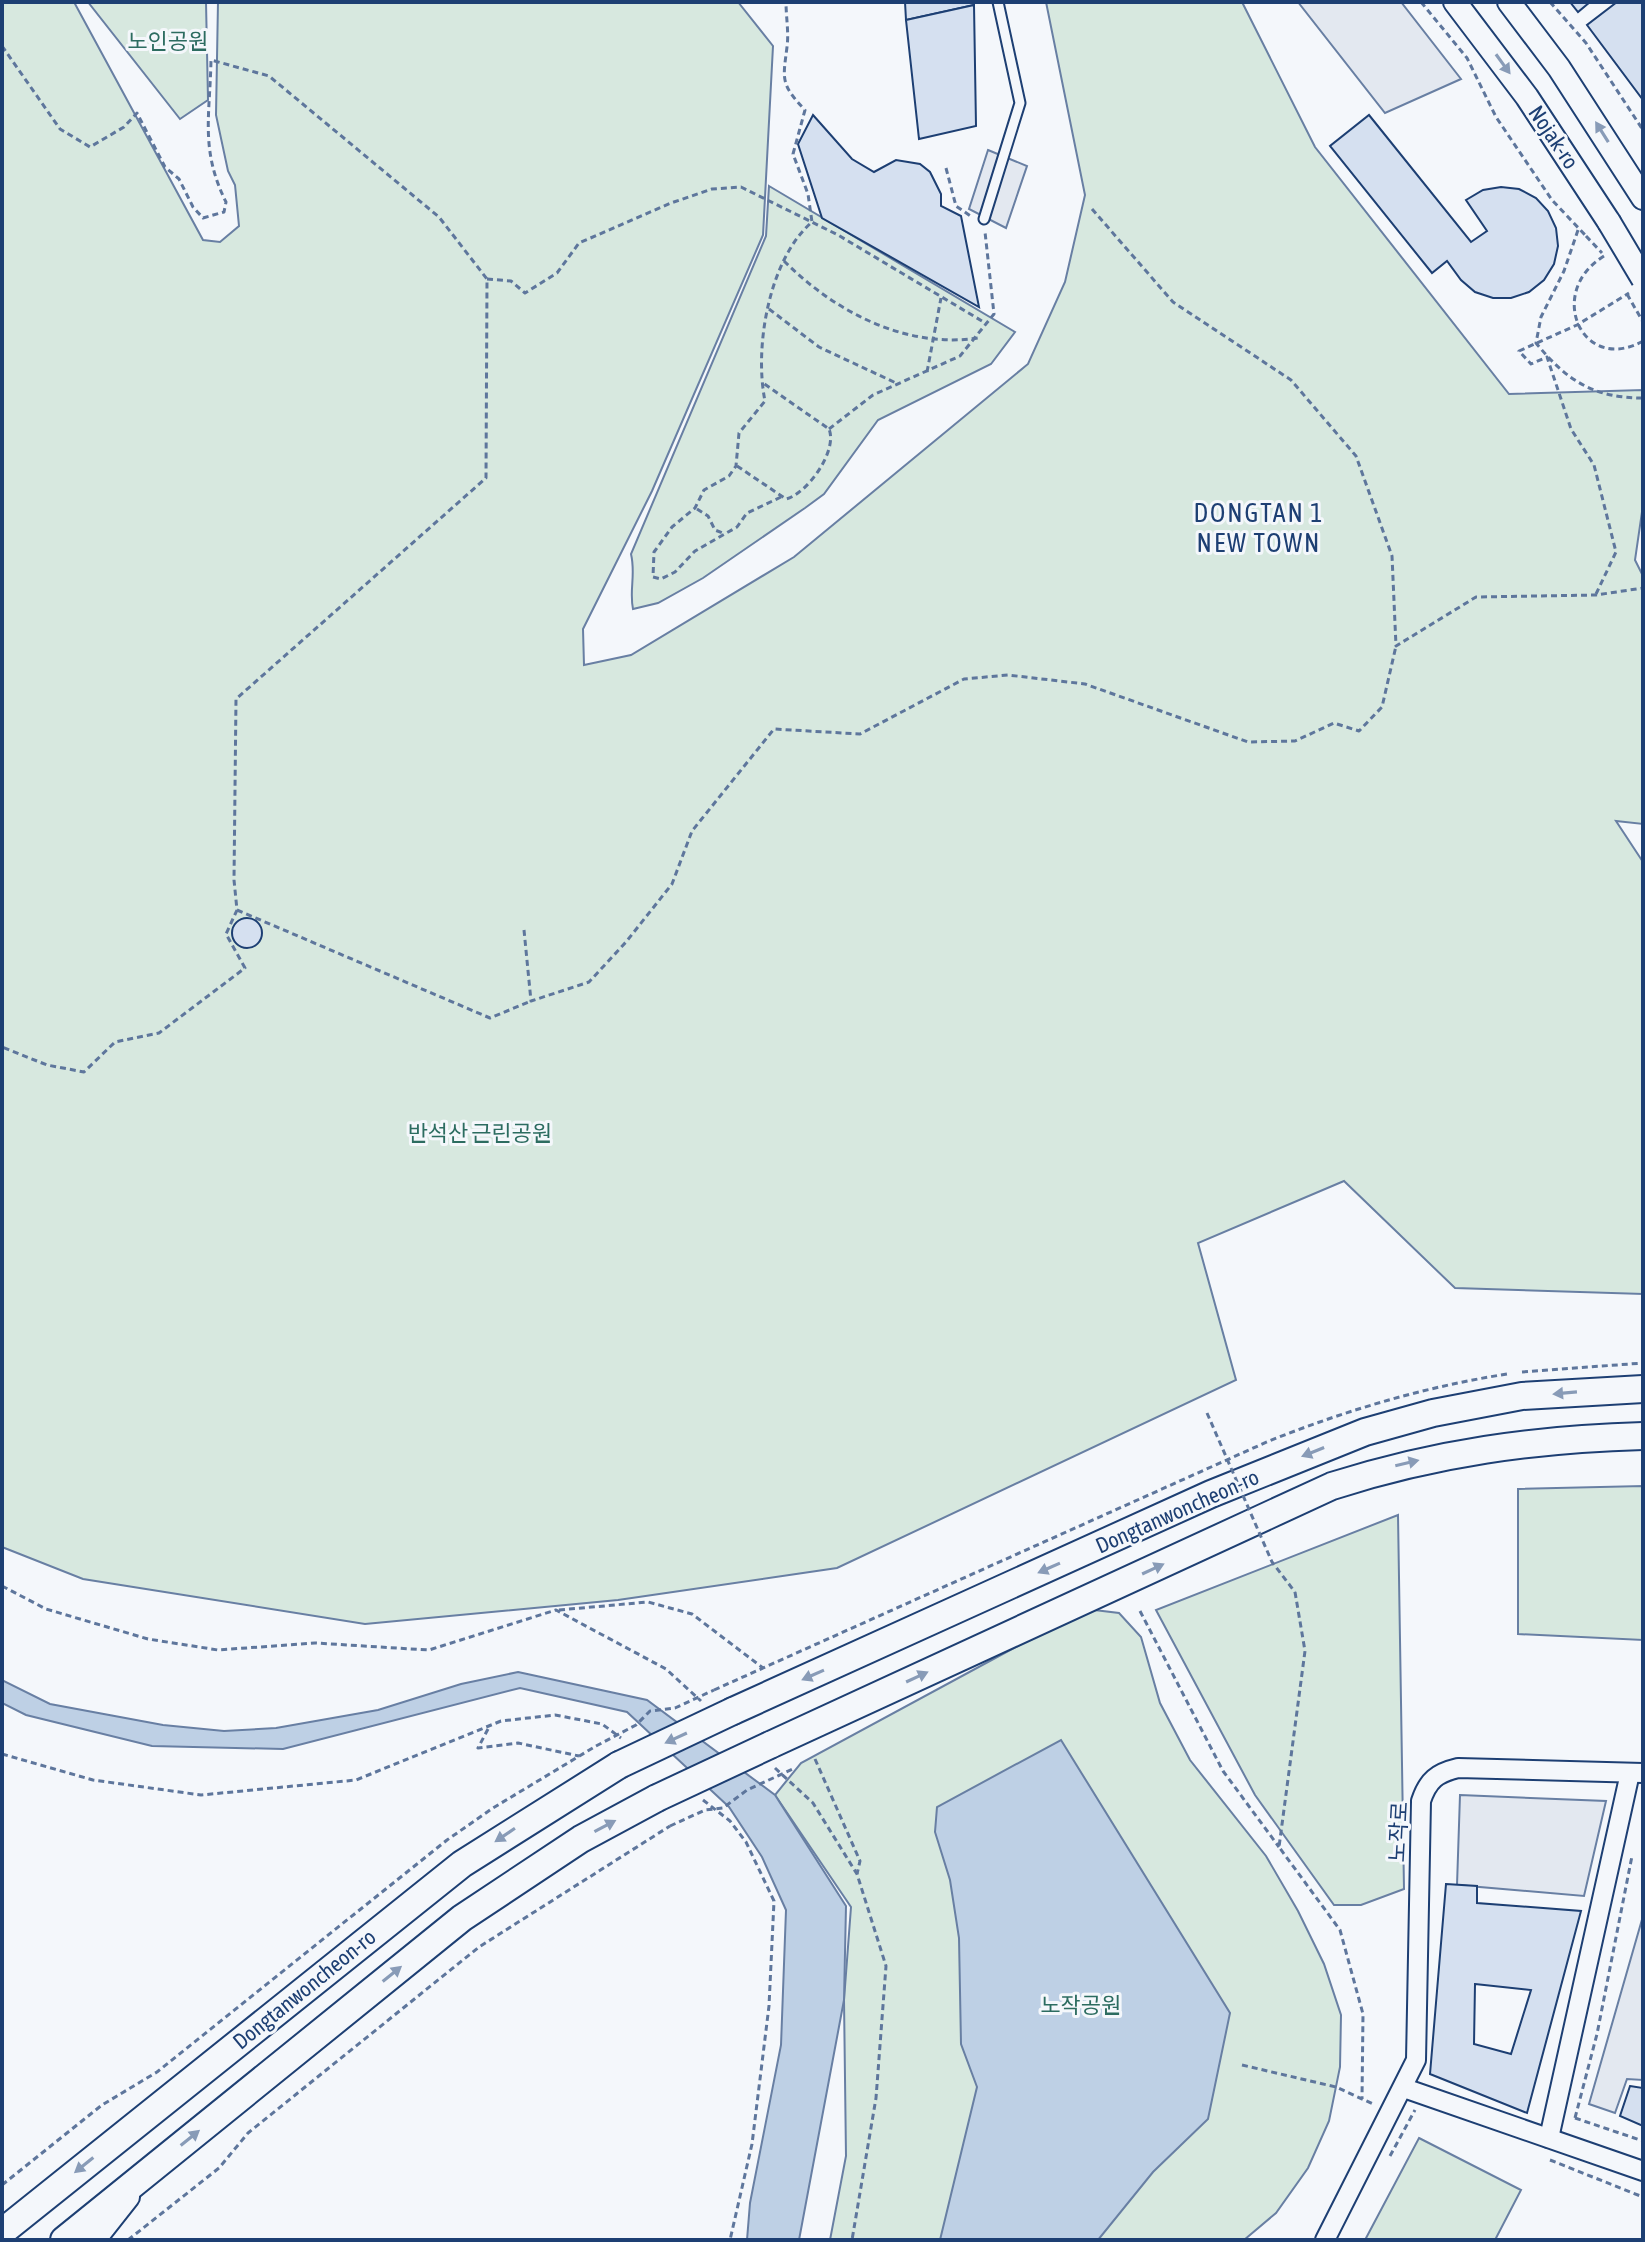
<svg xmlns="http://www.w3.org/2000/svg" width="1645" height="2242" viewBox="0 0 1645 2242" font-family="'Asap Condensed','Noto Sans KR',sans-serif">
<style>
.green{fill:#d7e8df;stroke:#687fa3;stroke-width:2}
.parking{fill:#e3e8f0;stroke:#687fa3;stroke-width:2}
.water{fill:#bed0e5;stroke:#687fa3;stroke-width:2}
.building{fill:#d5e0f0;stroke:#1d3f73;stroke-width:2;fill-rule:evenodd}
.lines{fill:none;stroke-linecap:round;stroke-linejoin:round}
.service-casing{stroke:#1d3f73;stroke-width:13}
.minor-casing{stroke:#1d3f73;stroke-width:22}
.tertiary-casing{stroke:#1d3f73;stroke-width:26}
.primary-casing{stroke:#1d3f73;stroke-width:30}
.path{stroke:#5e769c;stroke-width:3;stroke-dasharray:6 4;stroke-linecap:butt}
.service{stroke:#f4f7fb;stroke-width:9}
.minor{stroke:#f4f7fb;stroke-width:18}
.tertiary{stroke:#f4f7fb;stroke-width:22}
.primary{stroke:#f4f7fb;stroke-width:26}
.tertiary-bridge-casing{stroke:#1d3f73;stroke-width:26;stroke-linecap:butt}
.primary-bridge-casing{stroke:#1d3f73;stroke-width:30;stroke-linecap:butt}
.path-bridge{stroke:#5e769c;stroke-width:3;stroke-dasharray:6 4;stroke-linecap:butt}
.tertiary-bridge{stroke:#f4f7fb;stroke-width:22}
.primary-bridge{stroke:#f4f7fb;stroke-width:26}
.oneway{fill:#889bb7}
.labels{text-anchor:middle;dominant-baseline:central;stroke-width:6;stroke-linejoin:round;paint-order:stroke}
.park-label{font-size:22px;fill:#2c6c60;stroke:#f4f7fb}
.street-label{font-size:22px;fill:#1d3f73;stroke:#f4f7fb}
.quarter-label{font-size:26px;letter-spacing:2px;fill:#1d3f73;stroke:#f4f7fb}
</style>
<rect width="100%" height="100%" fill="#f4f7fb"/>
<!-- green -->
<g class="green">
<path d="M2 2H74L203 240 220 242 239 226 235 185 228 171 216 115 218 2H738L773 46 763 235 652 491 583 629 584 665 631 655 794 557 1028 364 1065 282 1085 195 1046 2H1242L1315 147 1509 394 1643 390V505L1635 560 1643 576V824L1616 821 1643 862V1294L1455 1288 1344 1181 1198 1243 1236 1380 837 1568 618 1600 365 1624 83 1579 2 1547Z"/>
<path d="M88 2H206L208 100 180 119Z"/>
<path d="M769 186 1015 332 991 364 878 420 824 494 805 508 703 578 658 603 633 609C629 590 636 575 631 554L766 236Z"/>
<path d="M1643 1486V1640L1518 1634V1489Z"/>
<path d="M1398 1515 1404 1889 1361 1905H1334L1255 1795 1156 1610Z"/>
<path d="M1086 1609 1119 1613 1141 1637 1160 1703 1190 1760 1266 1856 1298 1911 1324 1964 1341 2015 1340 2067 1329 2121 1308 2168 1276 2213 1244 2240H830L846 2156 844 2000 851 1907 775 1795 801 1763Z"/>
<path d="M1419 2138 1521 2190 1495 2240H1365Z"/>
</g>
<!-- parking -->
<g class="parking">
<path d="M1298 2H1401L1461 79 1385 113Z"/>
<path d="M988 150 1027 166 1006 228 969 209Z"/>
<path d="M1460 1795 1606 1801 1584 1896 1457 1885Z"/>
<path d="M1643 1916V2080L1627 2079 1615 2113 1589 2104Z"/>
</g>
<!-- water -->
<g class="water">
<path d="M518 1672 647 1700 775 1795 846 1906 844 2000 799 2240H747L750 2203 781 2045 786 1910 762 1857 729 1807 627 1712 520 1688 283 1749 152 1746 26 1715 2 1703V1680L50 1704 163 1725 224 1731 276 1728 378 1710 461 1684Z"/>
<path d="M1061 1740 1230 2013 1208 2119 1153 2172 1098 2240H940L977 2087 961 2044 959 1938 950 1880 935 1832 937 1807Z"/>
</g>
<!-- building -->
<g class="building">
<path d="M905 2H974V5L906 20Z"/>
<path d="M1570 2H1590L1578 12Z"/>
<path d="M1617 2H1643V100L1587 25Z"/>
<path d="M974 5 976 126 919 139 906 20Z"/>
<path d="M813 115 852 159 874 172 896 160 920 164 930 172 941 194V206L961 216 979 307 822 218 798 144Z"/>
<path d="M1369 115 1471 242 1487 231 1466 200 1483 190 1501 187 1519 189 1536 198 1548 211 1556 228 1558 246 1554 264 1544 280 1529 292 1511 298H1493L1475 292 1461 280 1447 261 1432 273 1330 146Z"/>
<circle cx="247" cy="933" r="15"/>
<path d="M1446 1884 1477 1886V1903L1581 1911 1527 2113 1430 2074ZM1475 1984 1531 1990 1511 2054 1474 2044Z"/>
<path d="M1630 2086 1643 2088V2126L1620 2116Z"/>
</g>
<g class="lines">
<defs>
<path id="service" d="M984 219 1020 103 998 2"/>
<g id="minor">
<path d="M1404 2088 1643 2171"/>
<path d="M1549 2138 1630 1773"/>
<path d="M1325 2240 1416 2060 1421 1801C1428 1780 1437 1773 1458 1768L1643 1773"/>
</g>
<g id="tertiary">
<path d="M1455 2 1527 97 1609 222"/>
<path d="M1509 2 1559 68 1643 198"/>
<path d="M94 2240 128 2197"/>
</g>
<g id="primary">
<path d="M733 1711 1211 1494 1365 1432 1433 1413 1522 1396 1643 1389"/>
<path d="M770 1745 1332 1486C1435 1453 1535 1439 1643 1436"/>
<path d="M2 2232 462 1864 619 1765"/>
<path d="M64 2240 462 1918 581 1839 657 1798"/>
</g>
</defs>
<!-- service casing -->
<use href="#service" class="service-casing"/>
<!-- minor casing -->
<use href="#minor" class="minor-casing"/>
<!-- tertiary casing -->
<use href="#tertiary" class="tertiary-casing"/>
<!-- primary casing -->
<use href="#primary" class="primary-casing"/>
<!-- path -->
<g class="path">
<path d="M1421 2 1467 58 1496 117 1552 200 1586 236"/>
<path d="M1550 2 1586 43 1643 130"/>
<path d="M2 46 60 129 90 147 124 127 137 113 165 167 179 179 193 207 203 218 224 212 226 202C200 150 210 115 211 60L269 76 439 217 487 279 486 478 236 699 234 880 237 910 226 934 245 968 159 1033 115 1042 84 1072 47 1065 2 1047"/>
<path d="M946 168 956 206 972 217"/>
<path d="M1092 209 1173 302 1291 380 1356 456 1392 556 1396 646 1476 597 1596 595 1643 588"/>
<path d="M1578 230 1564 271 1541 317 1536 343C1567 381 1594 398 1643 398"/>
<path d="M1604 256C1545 292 1582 375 1643 341"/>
<path d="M784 261C834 311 905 349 978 338"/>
<path d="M487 279 511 281 525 293 557 273 579 243 671 203 712 189 741 187 838 235 987 324"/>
<path d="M769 309 819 347 896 383"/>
<path d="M927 372 941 298"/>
<path d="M829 429 873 395 960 356 994 314 985 232"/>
<path d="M737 466 786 499C807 494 838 451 829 429L763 383"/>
<path d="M781 497 747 513 737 527 695 551 675 572 661 579 653 577 654 552 672 527 695 508 704 490 729 476 736 466 739 433 765 401C754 347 769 259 812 222L808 194 793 154 805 110C780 84 783 79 787 47 789 33 786 17 786 2"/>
<path d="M697 509 708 516 715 530 725 534"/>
<path d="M1596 594 1616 552 1594 465 1571 429 1547 357 1531 364 1519 351 1577 325 1629 293"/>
<path d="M237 910 490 1018 531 1001"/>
<path d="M524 930 531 1001 589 982 626 942 672 884 692 831 774 729 860 734 964 679 1008 675 1085 684 1248 742 1295 741 1334 723 1359 731 1382 707 1396 646"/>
<path d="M1522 1372 1643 1363"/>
<path d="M2 1586 46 1609 148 1639 218 1650 315 1643 429 1650 556 1610 666 1669 701 1701"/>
<path d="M1295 1592 1305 1651 1279 1847 1340 1930 1363 2014 1362 2099"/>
<path d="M559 1610 648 1602 692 1614 763 1668"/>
<path d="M1140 1611 1223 1771 1279 1847"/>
<path d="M714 1690 1269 1441C1347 1410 1424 1387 1507 1374"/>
<path d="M488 1729 478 1748 518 1743 579 1756"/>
<path d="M2 1754 93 1780 201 1795 356 1780 501 1721 555 1715 602 1724 621 1738"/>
<path d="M815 1759 860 1861 857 1874"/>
<path d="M775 1768 813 1803 857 1874 886 1966 876 2098 852 2240"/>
<path d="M703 1800 730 1821 746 1842 774 1901 769 2006 752 2144 730 2240"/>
<path d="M1242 2065 1336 2087 1373 2104"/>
<path d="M1575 2118 1597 2034 1632 1856"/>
<path d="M1575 2118 1643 2141"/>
<path d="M1390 2156 1415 2110"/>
<path d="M1550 2160 1643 2197"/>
<path d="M2 2185 102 2105 157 2072 447 1840 493 1808 596 1746"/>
<path d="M128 2240 219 2168 248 2133 479 1947 670 1826"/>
</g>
<!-- service -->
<use href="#service" class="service"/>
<!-- minor -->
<use href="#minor" class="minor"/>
<!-- tertiary -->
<use href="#tertiary" class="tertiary"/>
<!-- primary -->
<use href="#primary" class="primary"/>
<defs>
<path id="tertiary-bridge" d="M1609 222 1643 279"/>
<g id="primary-bridge">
<path d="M619 1765 733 1711"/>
<path d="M657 1798 770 1745"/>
</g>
</defs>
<!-- tertiary-bridge casing -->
<use href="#tertiary-bridge" class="tertiary-bridge-casing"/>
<!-- primary-bridge casing -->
<use href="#primary-bridge" class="primary-bridge-casing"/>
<!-- path-bridge -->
<g class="path-bridge">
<path d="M1586 236 1602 253"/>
<path d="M1627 294 1643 322"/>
<path d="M1207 1413 1272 1562 1295 1592"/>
<path d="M596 1746 636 1725 650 1711 675 1708 714 1690"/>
<path d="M670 1826 705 1810 723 1808 747 1790 795 1768"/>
</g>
<!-- tertiary-bridge -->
<use href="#tertiary-bridge" class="tertiary-bridge"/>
<!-- primary-bridge -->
<use href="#primary-bridge" class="primary-bridge"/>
</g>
<!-- one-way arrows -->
<defs><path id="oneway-solid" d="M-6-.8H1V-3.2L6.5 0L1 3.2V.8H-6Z" transform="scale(2)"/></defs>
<g class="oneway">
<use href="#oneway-solid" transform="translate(1503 64) rotate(54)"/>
<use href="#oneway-solid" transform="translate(1602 132) rotate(-122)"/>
<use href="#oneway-solid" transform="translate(1565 1393) rotate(175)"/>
<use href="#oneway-solid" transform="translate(1313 1452) rotate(158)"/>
<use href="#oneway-solid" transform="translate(1407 1463) rotate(-13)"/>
<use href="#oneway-solid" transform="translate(1049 1568) rotate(156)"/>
<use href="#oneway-solid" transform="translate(1153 1569) rotate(-25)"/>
<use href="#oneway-solid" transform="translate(813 1675) rotate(156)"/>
<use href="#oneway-solid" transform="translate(917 1677) rotate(-25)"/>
<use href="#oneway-solid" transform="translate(676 1738) rotate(155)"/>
<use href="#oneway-solid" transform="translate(605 1826) rotate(-28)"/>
<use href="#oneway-solid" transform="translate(505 1835) rotate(146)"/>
<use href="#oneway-solid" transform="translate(392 1974) rotate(-39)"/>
<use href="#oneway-solid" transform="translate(190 2138) rotate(-39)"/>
<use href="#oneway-solid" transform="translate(84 2165) rotate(141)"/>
</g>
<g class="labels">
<!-- park labels -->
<g class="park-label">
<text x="168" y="41">노인공원</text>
<text x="480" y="1133">반석산 근린공원</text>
<text x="1081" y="2005">노작공원</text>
</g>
<!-- street labels -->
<g class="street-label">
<text transform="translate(1554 137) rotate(56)">Nojak-ro</text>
<text transform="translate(1177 1511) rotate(-24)">Dongtanwoncheon-ro</text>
<text transform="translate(1398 1832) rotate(-87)">노작로</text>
<text transform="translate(304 1989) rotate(-39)">Dongtanwoncheon-ro</text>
</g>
<!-- quarter labels -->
<g class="quarter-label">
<text x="1259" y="513">DONGTAN 1<tspan x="1259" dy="30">NEW TOWN</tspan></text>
</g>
</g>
<!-- border -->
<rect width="1645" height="2242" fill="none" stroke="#1d3f73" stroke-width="8"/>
</svg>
